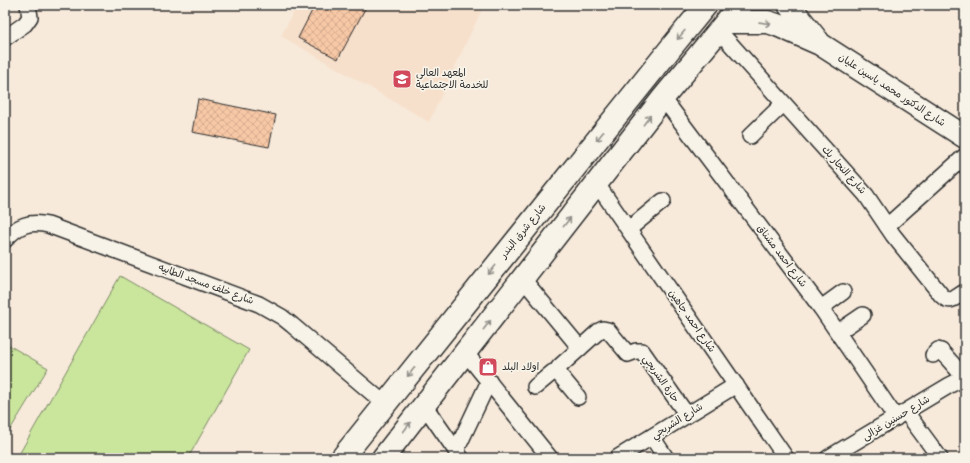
<svg xmlns="http://www.w3.org/2000/svg" width="970" height="463" viewBox="0 0 970 463" font-family="'Balsamiq Sans','Playpen Sans Arabic',sans-serif">
<style>
.built{fill:#f7e0cb}
.pitch{fill:#cae59c;stroke:#7a8864}
.building{fill:url(#building-cross-hatch);stroke:#2b2b2b}
.lines{fill:none;stroke-linecap:round;stroke-linejoin:round}
.street-casing{stroke:#2b2b2b;stroke-width:18}
.secondary-casing{stroke:#2b2b2b;stroke-width:25}
.street{stroke:#f7f3e8;stroke-width:15}
.secondary{stroke:#f7f3e8;stroke-width:22}
.oneway{stroke:#918f8a}
.labels{text-anchor:middle;dominant-baseline:central;stroke-width:3.5;stroke-linejoin:round;paint-order:stroke}
.poi-label{font-size:10px;fill:#2b2b2b;stroke:#f7f3e8;text-anchor:start}
.street-label{font-size:10px;fill:#2b2b2b;stroke:#f7f3e8}
</style>
<defs>
<pattern id="building-cross-hatch" width="8" height="8" patternUnits="userSpaceOnUse"><rect width="8" height="8" fill="#f7c8a6"/><path d="M0 0l8 8M0 8l8-8" fill="none" stroke="#d4ac8f"/></pattern>
</defs>
<rect width="100%" height="100%" fill="#f7eadb"/>
<filter id="ink" filterUnits="userSpaceOnUse"><feTurbulence type="fractalNoise" baseFrequency=".025" numOctaves="2"/><feDisplacementMap in="SourceGraphic" scale="8" xChannelSelector="R" yChannelSelector="G"/><feConvolveMatrix kernelMatrix="1 2 1 2 8 2 1 2 1" color-interpolation-filters="sRGB"/></filter>
<g filter="url(#ink)">
<!-- built -->
<path class="built" d="M297 5H484L429 122 281 36Z"/>
<!-- pitch -->
<g class="pitch">
<path d="M120 276 249 350 188 458H17Z"/>
<path d="M5 343 48 368 5 438Z"/>
</g>
<!-- building -->
<g class="building">
<path d="M315 5H367L338 59 298 38Z"/>
<path d="M198 99 276 115 269 147 192 132Z"/>
</g>
<g class="lines">
<defs>
<g id="street">
<path d="M719 31 866 195 893 235 942 296C951 305 956 296 965 292"/>
<path d="M5 38 25 24 30 17 28 5"/>
<path d="M663 98 821 308 896 418"/>
<path d="M750 136 783 104"/>
<path d="M597 184 786 458"/>
<path d="M887 226 965 156"/>
<path d="M629 229 663 201"/>
<path d="M5 240C18 225 29 221 48 225L259 304 282 317 292 325 385 404"/>
<path d="M523 279 580 348"/>
<path d="M821 308 843 292"/>
<path d="M838 332 863 315"/>
<path d="M465 352 550 458"/>
<path d="M933 355 938 350 941 351 965 378"/>
<path d="M535 387 553 372 558 371"/>
<path d="M578 397 559 374V367L599 331 603 329 608 330 628 354 636 351H642L687 415"/>
<path d="M424 405 461 458"/>
<path d="M906 412 940 458"/>
<path d="M652 437 666 458"/>
<path d="M456 451 489 381"/>
<path d="M617 458 736 385"/>
<path d="M828 458 950 385 956 382 965 381"/>
</g>
<g id="secondary">
<path d="M789 5 818 41"/>
<path d="M727 22H768L777 25 820 44 965 137"/>
<path d="M342 458 674 44 706 5"/>
<path d="M383 458 663 98 740 5"/>
</g>
</defs>
<!-- street casing -->
<use href="#street" class="street-casing"/>
<!-- secondary casing -->
<use href="#secondary" class="secondary-casing"/>
<!-- street -->
<use href="#street" class="street"/>
<!-- secondary -->
<use href="#secondary" class="secondary"/>
</g>
<!-- one-way arrows -->
<defs><path id="oneway-shaft" d="M-6 0H5M1.5-3L5.5 0L1.5 3" fill="none" stroke-width="1.6" stroke-linecap="round" stroke-linejoin="round"/></defs>
<g class="oneway">
<use href="#oneway-shaft" transform="translate(765 23) rotate(8)"/>
<use href="#oneway-shaft" transform="translate(681 35) rotate(130)"/>
<use href="#oneway-shaft" transform="translate(647 120) rotate(-53)"/>
<use href="#oneway-shaft" transform="translate(600 136) rotate(129)"/>
<use href="#oneway-shaft" transform="translate(567 222) rotate(-52)"/>
<use href="#oneway-shaft" transform="translate(492 270) rotate(129)"/>
<use href="#oneway-shaft" transform="translate(487 325) rotate(-52)"/>
<use href="#oneway-shaft" transform="translate(411 372) rotate(129)"/>
<use href="#oneway-shaft" transform="translate(407 427) rotate(-53)"/>
</g>
</g>
<!-- icons -->
<defs>
<symbol id="university-square" viewBox="-11 -11 22 22"><rect x="-9" y="-9" width="18" height="18" rx="4" fill="#d1495b" stroke="#f7f3e8"/><path d="M0-5L7-2L0 1L-7-2ZM-4 1L0 2.5L4 1V4Q0 6-4 4Z" fill="#fff"/></symbol>
<symbol id="shop-square" viewBox="-11 -11 22 22"><rect x="-9" y="-9" width="18" height="18" rx="4" fill="#d1495b" stroke="#f7f3e8"/><path d="M-5-2.5h2.3a2.7 3.5 0 0 1 5.4 0H5L5.5 6h-11ZM-1.5-2.5h3a1.5 2.3 0 0 0-3 0Z" fill="#fff"/></symbol>
</defs>
<g fill-rule="evenodd">
<use href="#university-square" x="391" y="68" width="22" height="22"/>
<use href="#shop-square" x="477" y="356" width="22" height="22"/>
</g>
<g class="labels">
<!-- poi labels -->
<g class="poi-label">
<text x="416" y="73">المعهد العالى<tspan x="416" dy="12">للخدمة الاجتماعية</tspan></text>
<text x="502" y="367">اولاد البلد</text>
</g>
<!-- street labels -->
<g class="street-label">
<text transform="translate(892 90) rotate(33)">شارع الدكتور محمد ياسين عليان</text>
<text transform="translate(844 170) rotate(48)">شارع النجار بك</text>
<text transform="translate(523 231) rotate(-51)">شارع شرق البندر</text>
<text transform="translate(782 256) rotate(53)">شارع احمد مشناق</text>
<text transform="translate(206 284) rotate(20)">شارع خلف مسجد الطابيه</text>
<text transform="translate(692 321) rotate(55)">شارع احمد جاهين</text>
<text transform="translate(661 379) rotate(55)">حارة الشربجي</text>
<text transform="translate(896 418) rotate(-31)">شارع حسنين غزالى</text>
<text transform="translate(677 421) rotate(-32)">شارع الشربجي</text>
</g>
</g>
<!-- margin -->
<rect width="970" height="463" fill="none" stroke="#f7f3e8" stroke-width="20"/>
<rect x="10" y="10" width="950" height="443" fill="none" stroke="#2b2b2b" stroke-width="1.5" filter="url(#ink)"/>
</svg>
